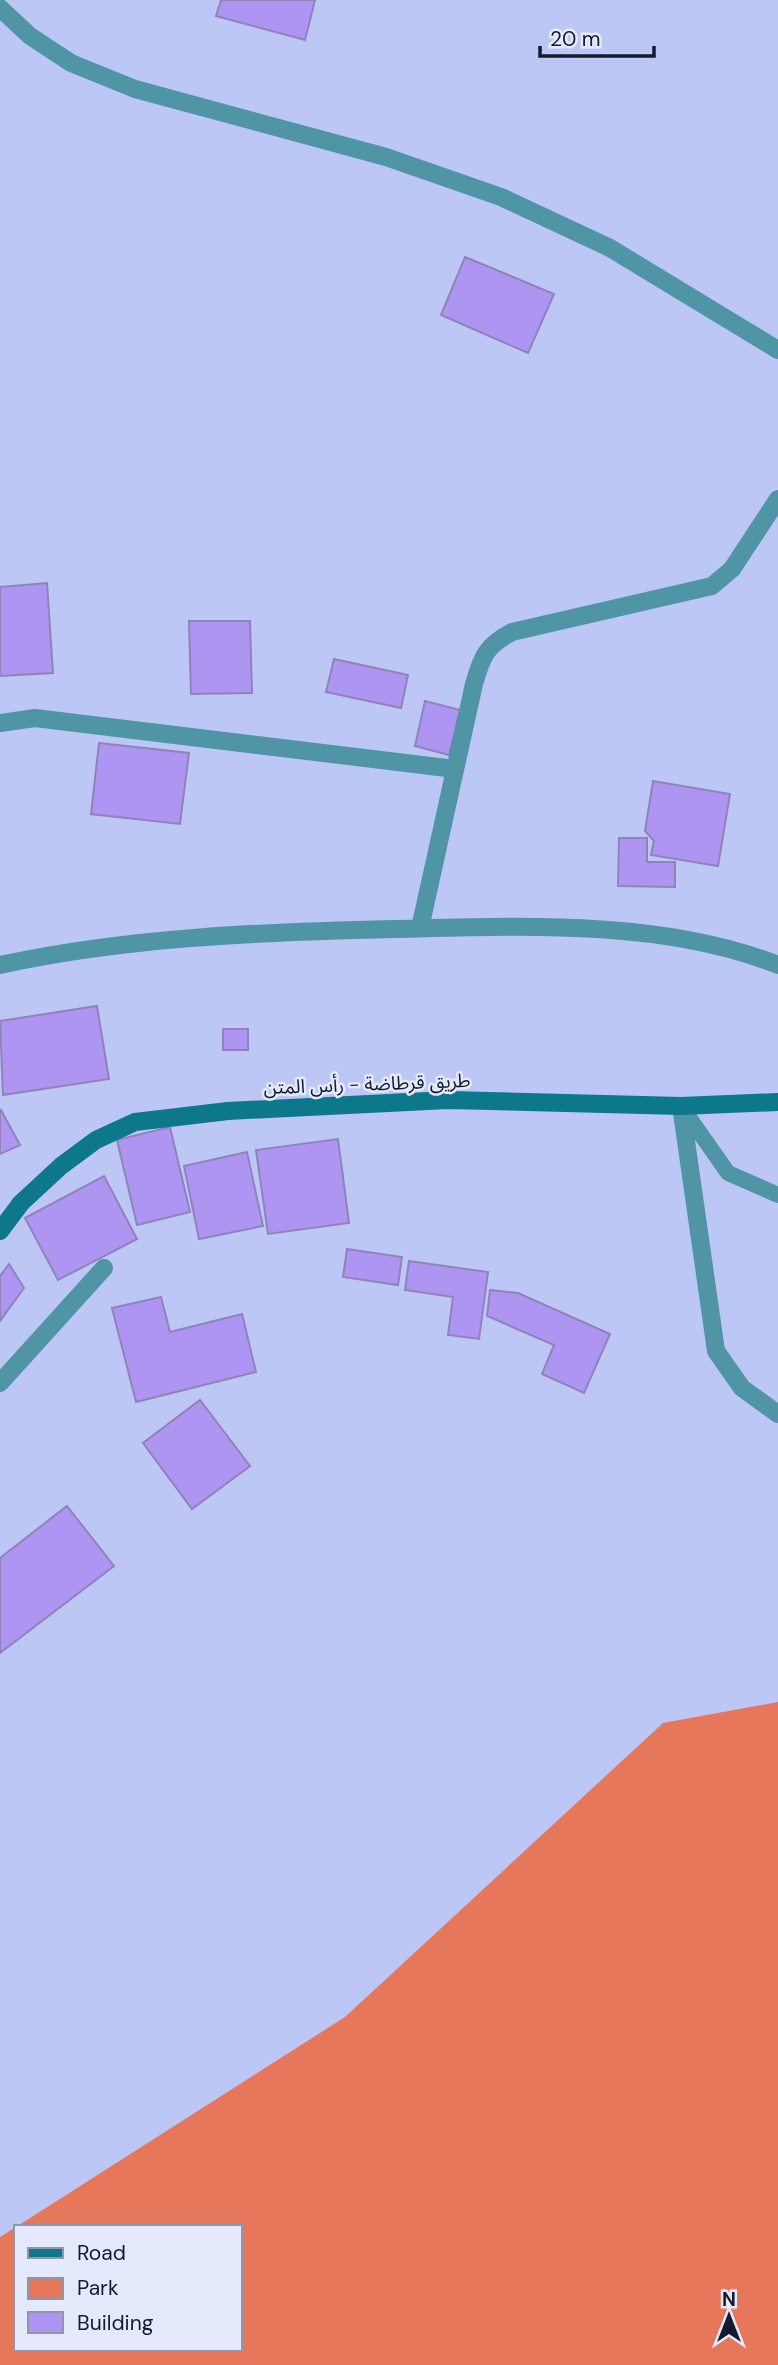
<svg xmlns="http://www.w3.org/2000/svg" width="778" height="2365" viewBox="0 0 778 2365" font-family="'DM Sans','Noto Sans Arabic',sans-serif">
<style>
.green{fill:#e6775b}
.building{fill:#ae95f1;stroke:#9083bb;stroke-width:2}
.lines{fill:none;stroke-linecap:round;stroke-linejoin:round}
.service{stroke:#4f95a6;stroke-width:16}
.minor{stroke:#4f95a6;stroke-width:18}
.secondary{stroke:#0d778b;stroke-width:18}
.labels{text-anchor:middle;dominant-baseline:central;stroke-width:5;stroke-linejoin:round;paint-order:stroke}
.street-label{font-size:19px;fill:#161a2f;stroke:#e5e9fc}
</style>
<rect width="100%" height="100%" fill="#bcc7f6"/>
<!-- green -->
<path class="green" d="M778 1702V2365H0V2237L16 2227V2349H240V2227H16L345 2017 663 1723Z"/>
<!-- building -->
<g class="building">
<path d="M221 0H315L305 40 216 16Z"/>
<path d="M465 257 554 294 528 353 441 315Z"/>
<path d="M47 583 53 673 0 676V587Z"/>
<path d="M189 621H250L252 693 191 694Z"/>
<path d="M334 659 408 675 401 708 326 692Z"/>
<path d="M425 701 460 710 449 755 415 746Z"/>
<path d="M99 743 189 753 180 824 91 814Z"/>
<path d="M653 781 730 794 718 866 651 855 654 841 645 831Z"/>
<path d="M619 838H647V862H675V887L618 886Z"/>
<path d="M97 1006 109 1079 3 1095 0 1021Z"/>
<rect x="223" y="1029" width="25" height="21"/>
<path d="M1 1110 20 1145 0 1154V1111Z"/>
<path d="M170 1127 190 1212 137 1225 117 1140Z"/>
<path d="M338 1139 349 1223 268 1234 256 1150Z"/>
<path d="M247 1152 263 1226 199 1239 184 1166Z"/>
<path d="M104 1176 137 1239 58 1280 25 1218Z"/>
<path d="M347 1249 402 1257 398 1285 343 1277Z"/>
<path d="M409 1261 488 1272 479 1339 448 1335 453 1297 405 1290Z"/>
<path d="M9 1264 24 1288 0 1321V1276Z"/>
<path d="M490 1290 518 1293 610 1334 584 1393 542 1374 554 1345 487 1316Z"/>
<path d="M161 1297 170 1332 242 1314 256 1372 136 1402 112 1308Z"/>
<path d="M200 1400 250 1466 192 1509 143 1443Z"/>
<path d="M67 1506 114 1566 0 1653V1558Z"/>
</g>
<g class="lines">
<!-- service -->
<path class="service" d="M681 1106 728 1173 778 1195"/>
<!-- minor -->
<g class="minor">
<path d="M0 8 30 36 71 63 135 89 386 157 501 197 610 248 778 350"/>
<path d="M0 723 35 718 455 769"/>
<path d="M420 928 474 684C482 656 486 646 512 632L712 586 732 569 778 499"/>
<path d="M0 965C129 937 264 932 395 929 519 926 662 919 778 965"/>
<path d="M681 1106 716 1351 742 1388 778 1414"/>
<path d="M0 1383 104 1268"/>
</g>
<!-- secondary -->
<path class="secondary" d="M0 1231 21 1203 61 1166 96 1140 135 1122 228 1111 448 1100 681 1106 778 1102"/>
</g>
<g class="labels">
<!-- street labels -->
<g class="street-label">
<text transform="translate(367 1084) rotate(-2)">طريق قرطاضة - رأس المتن</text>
</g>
</g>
<!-- legend -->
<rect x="14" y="2225" width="228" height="126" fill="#e5e9fc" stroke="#9296aa" stroke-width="2"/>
<rect x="28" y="2248" width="35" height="10" fill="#0d778b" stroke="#9296aa" stroke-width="2"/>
<text x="77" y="2260" font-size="21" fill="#161a2f">Road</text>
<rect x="28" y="2278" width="35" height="21" fill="#e6775b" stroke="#9296aa" stroke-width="2"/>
<text x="77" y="2295" font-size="21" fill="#161a2f">Park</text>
<rect x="28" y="2312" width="35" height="21" fill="#ae95f1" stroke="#9296aa" stroke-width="2"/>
<text x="77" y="2330" font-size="21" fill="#161a2f">Building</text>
<!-- north arrow -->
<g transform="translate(729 2316)" stroke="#e5e9fc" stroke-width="5" paint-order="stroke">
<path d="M0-5L12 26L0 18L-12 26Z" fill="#161a2f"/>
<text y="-10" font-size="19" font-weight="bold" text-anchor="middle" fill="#161a2f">N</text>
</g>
<!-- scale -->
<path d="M540 46v10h114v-10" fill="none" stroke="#161a2f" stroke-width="3.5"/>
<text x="550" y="46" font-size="21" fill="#161a2f" stroke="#e5e9fc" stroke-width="5" paint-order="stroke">20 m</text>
</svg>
